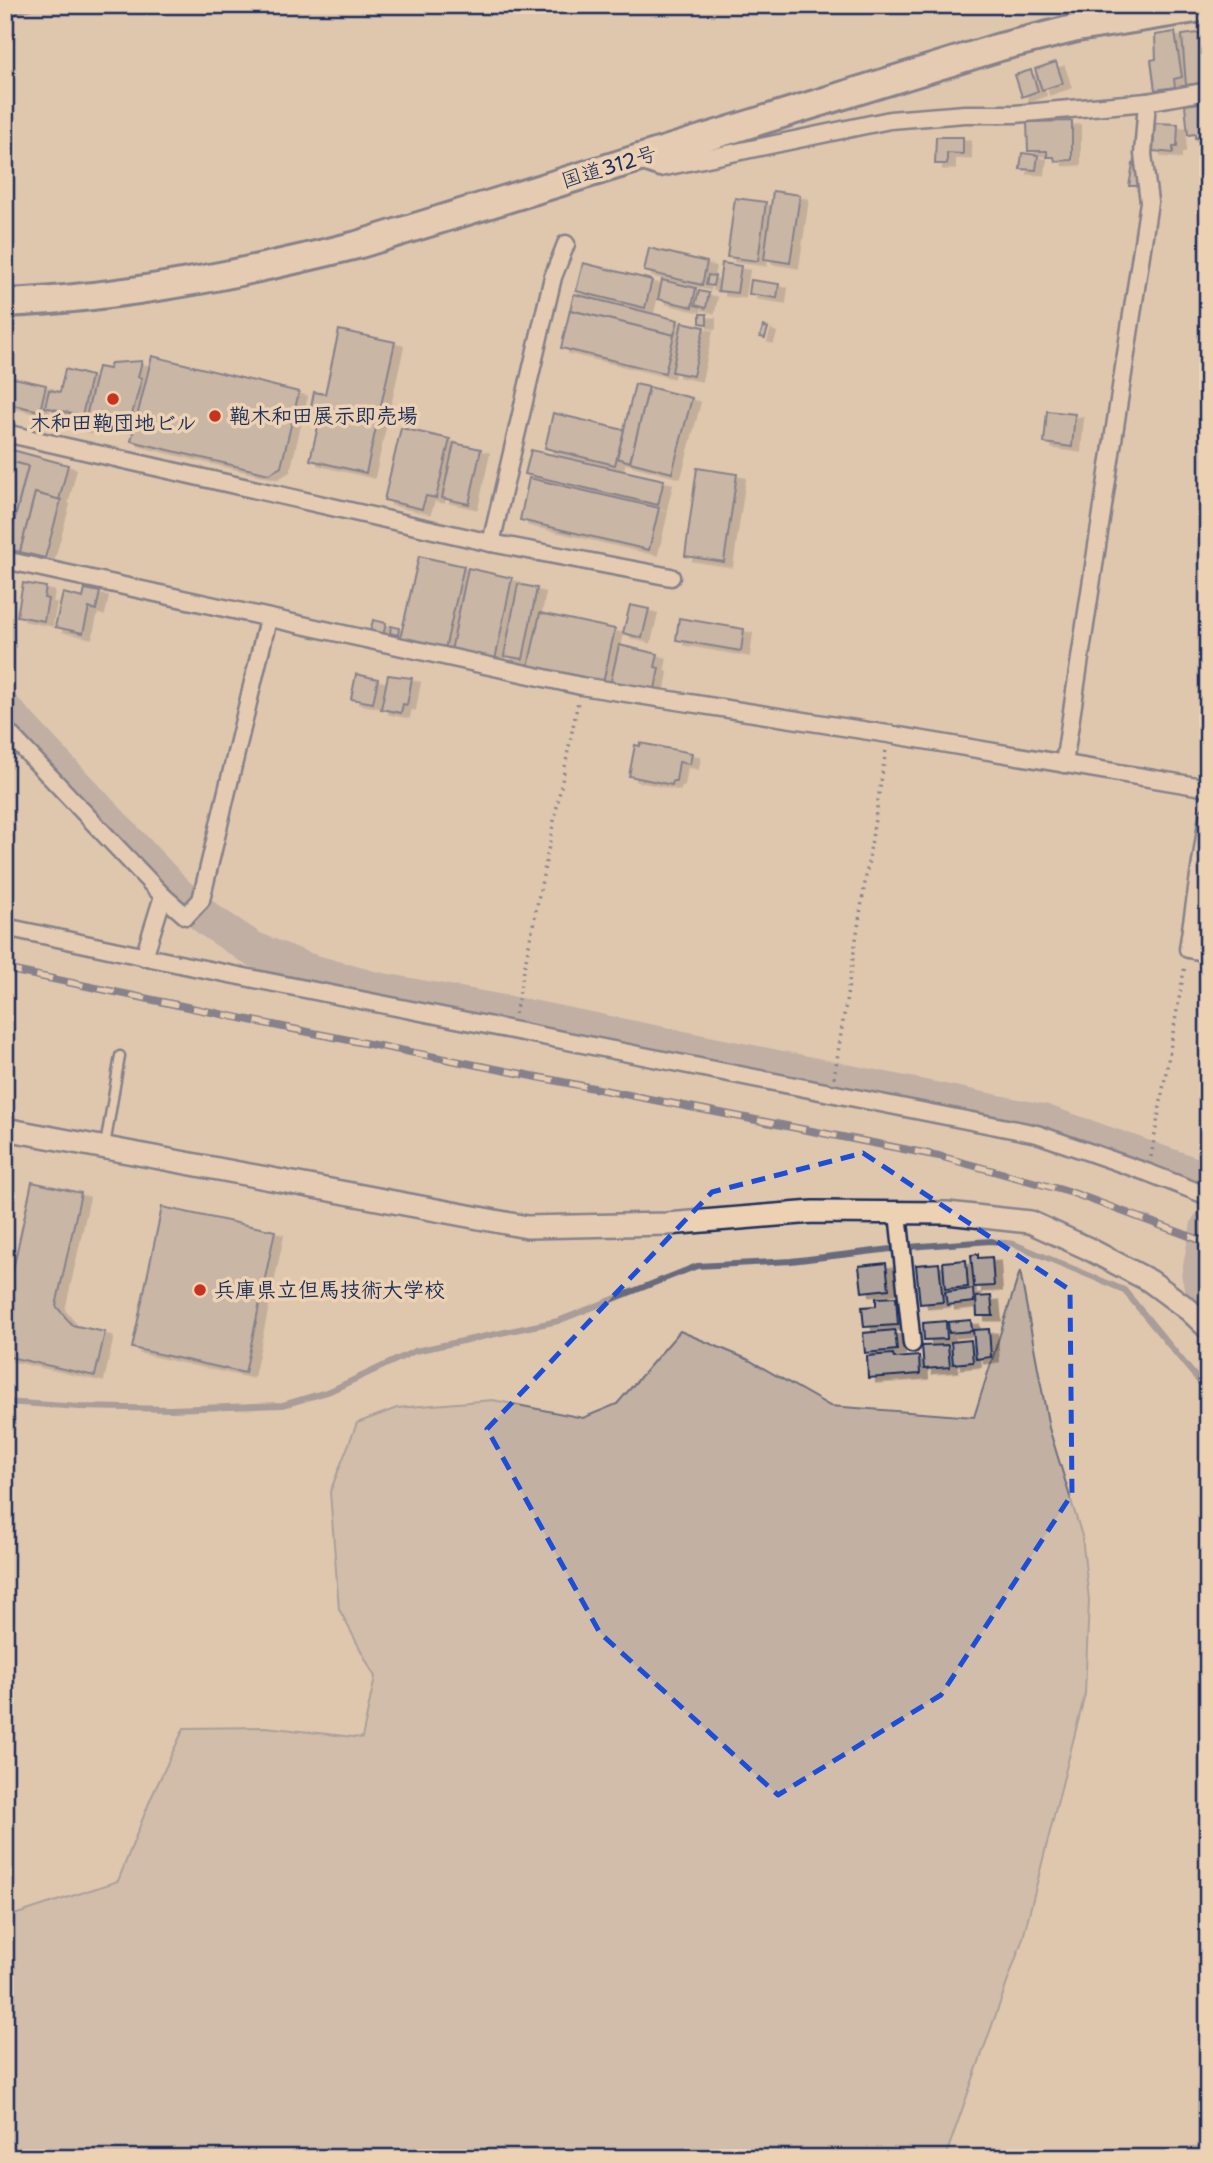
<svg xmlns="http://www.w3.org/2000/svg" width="1213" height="2163" viewBox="0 0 1213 2163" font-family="'Shantell Sans','Klee One',sans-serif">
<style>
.green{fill:#c2b1a2;stroke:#6e7080;stroke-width:2}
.water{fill:#9c9393;stroke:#686b7e;stroke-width:2}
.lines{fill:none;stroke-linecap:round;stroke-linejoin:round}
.stream{stroke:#686b7e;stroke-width:6}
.river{stroke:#9c9393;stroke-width:35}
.building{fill:#afa29a;stroke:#1b2f5e;stroke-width:2;filter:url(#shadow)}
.service-casing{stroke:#1b2f5e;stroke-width:13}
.minor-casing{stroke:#1b2f5e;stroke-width:21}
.tertiary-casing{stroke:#1b2f5e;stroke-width:26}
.trunk-casing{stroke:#1b2f5e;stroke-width:32}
.path{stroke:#1b2f5e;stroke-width:3.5;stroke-dasharray:2 5;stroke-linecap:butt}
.service{stroke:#ecd1b3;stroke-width:8}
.minor{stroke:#ecd1b3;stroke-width:16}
.tertiary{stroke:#ecd1b3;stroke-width:21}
.trunk{stroke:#ecd1b3;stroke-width:26}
.rail-casing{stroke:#1b2f5e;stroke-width:8}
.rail{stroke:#ecd1b3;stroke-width:5;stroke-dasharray:16;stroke-linecap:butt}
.marked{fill:none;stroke:#1d4ed8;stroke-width:5;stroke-dasharray:14 9;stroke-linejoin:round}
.poi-dot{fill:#c8321e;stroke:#ecd1b3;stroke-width:2.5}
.labels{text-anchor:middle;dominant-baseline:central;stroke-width:7;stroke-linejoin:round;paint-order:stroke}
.street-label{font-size:21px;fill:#1b2f5e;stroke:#ecd1b3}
.poi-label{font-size:21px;font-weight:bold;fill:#1b2f5e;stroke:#ecd1b3;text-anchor:start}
</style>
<defs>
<filter id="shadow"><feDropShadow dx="8" dy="4.5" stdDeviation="0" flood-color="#0004"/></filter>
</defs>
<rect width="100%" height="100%" fill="#dfc7ae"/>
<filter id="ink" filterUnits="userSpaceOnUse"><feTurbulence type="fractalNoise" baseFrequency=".0143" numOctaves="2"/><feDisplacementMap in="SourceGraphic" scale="14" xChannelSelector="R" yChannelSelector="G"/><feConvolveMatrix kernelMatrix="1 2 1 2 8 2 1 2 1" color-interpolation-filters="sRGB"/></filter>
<g filter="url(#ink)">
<!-- green -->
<path class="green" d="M1020 1271 1049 1428 1082 1536 1089 1600 1085 1694 1023 1938 945 2158H5V1918L118 1881 151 1798 184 1728 266 1727 362 1738 375 1677 339 1609 330 1492 357 1423 397 1408 493 1400 583 1418 617 1404 680 1331 747 1359 830 1406 974 1417Z"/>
<!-- water -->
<path class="water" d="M5 5H44L5 17Z"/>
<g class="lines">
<!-- stream -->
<path class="stream" d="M5 1402 80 1407 170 1409 283 1405 330 1391 415 1351 558 1321 697 1266 791 1261 908 1247 991 1241 1014 1244 1124 1290 1208 1392"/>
<!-- river -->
<g class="river">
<path d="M5 710 176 893 209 920 253 949 306 970 374 989 533 1018 1044 1122 1192 1174"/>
<path d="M1208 1227 1199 1275 1202 1287 1208 1290"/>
</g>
</g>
<!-- building -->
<g class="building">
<path d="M1175 32 1182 77 1174 79 1175 87 1155 90 1151 60 1156 59 1155 35Z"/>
<path d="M1206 32 1208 82 1186 85 1182 35Z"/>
<path d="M1056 62 1063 83 1042 90 1035 69Z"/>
<path d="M1031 70 1038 91 1022 97 1015 75Z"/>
<path d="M1208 102V137L1195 138V134L1188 135 1185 105Z"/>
<path d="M1072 121V160L1055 161 1054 157H1047V151H1028L1027 122Z"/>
<path d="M1155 123 1178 124 1177 147H1173V153L1153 151Z"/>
<path d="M936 137H963V154L947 153V164H935Z"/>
<path d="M1022 153 1038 155 1036 170 1020 169Z"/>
<path d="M1133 164 1138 165V186H1129Z"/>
<path d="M773 191 800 195 790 263 764 259Z"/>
<path d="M735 198 766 202 758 261 727 257Z"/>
<path d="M649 248 707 262 702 285 644 271Z"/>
<path d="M583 263 652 280 645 308 576 291Z"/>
<path d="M722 263 741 266 737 293 718 291Z"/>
<path d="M708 275 715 276 713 286 706 285Z"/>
<path d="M662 280 696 288 692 307 658 299Z"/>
<path d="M751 280 779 284 777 298 749 294Z"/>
<path d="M699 291 709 293 706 308 695 305Z"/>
<path d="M574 294 678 320 674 335 570 310Z"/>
<path d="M570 310 674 335 665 373 561 348Z"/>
<path d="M700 314H707V324L700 323Z"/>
<path d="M682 322 704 327 693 376 672 372Z"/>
<path d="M763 326 768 328 765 338 760 337Z"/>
<path d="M339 330 395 342 366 473 310 460 321 414 310 412 314 392 325 394Z"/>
<path d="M152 356 299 392 281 467 269 474 131 441Z"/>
<path d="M142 361 138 377 142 378 128 429 94 420 92 430 78 427 80 420 85 421 98 367 109 369 111 363Z"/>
<path d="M65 369 91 376 82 416 45 407 49 390 60 392Z"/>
<path d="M5 376 46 385 40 411 5 403Z"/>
<path d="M635 384 649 387 630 462 617 458Z"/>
<path d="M649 387 692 398 672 473 630 462Z"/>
<path d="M1047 411 1075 414 1072 447 1044 443Z"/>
<path d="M553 413 624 430 615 465 545 448Z"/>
<path d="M401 428 450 439 436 498 426 496 422 509 384 500Z"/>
<path d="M454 443 481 449 469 504 442 498Z"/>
<path d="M5 448 68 465 59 500 35 493 20 552 7 549 28 466 5 460Z"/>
<path d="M531 450 664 480 658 505 525 474Z"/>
<path d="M5 460 28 466 7 549 5 548Z"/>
<path d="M697 468 737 474 724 562 685 556Z"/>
<path d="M529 478 659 508 649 550 520 520Z"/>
<path d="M35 493 61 500 45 558 20 552Z"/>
<path d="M419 556 464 566 445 649 400 639Z"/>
<path d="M468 568 512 578 495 660 451 651Z"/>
<path d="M23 583 46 587 44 598 48 599 44 621 17 616Z"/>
<path d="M518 584 537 588 523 659 504 656Z"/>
<path d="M85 589 100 592 96 610 89 608 83 633 55 627 63 593 83 598Z"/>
<path d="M630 605 649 609 642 638 623 633Z"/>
<path d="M540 613 615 629 603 683 528 667Z"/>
<path d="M679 618 744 629 741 651 676 640Z"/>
<path d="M373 620 386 623 383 636 370 632Z"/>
<path d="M391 626 399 628 398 635 390 633Z"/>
<path d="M619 645 658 654 655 667 659 668 654 695 610 685Z"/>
<path d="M356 674 378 679 373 703 351 699Z"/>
<path d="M388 675 412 678 407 705 403 704 401 713 381 709Z"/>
<path d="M640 743 692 753 690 764 679 762 676 781H673L672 785 629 776 635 745 640 746Z"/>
<path d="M32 1182 81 1193 56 1306 72 1325 105 1332 95 1376 5 1356V1340L13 1304 6 1302Z"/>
<path d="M162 1207 275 1231 245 1373 132 1348Z"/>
<path d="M978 1254V1258L992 1257 994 1286 974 1287 971 1255Z"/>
<path d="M966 1260 968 1287 945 1289 943 1262Z"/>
<path d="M886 1263 889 1289 862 1292 859 1266Z"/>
<path d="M939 1263 943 1302 920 1304 916 1265Z"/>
<path d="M973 1289 974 1302 947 1305 945 1292Z"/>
<path d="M991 1296 993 1316H977L976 1297Z"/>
<path d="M896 1297 898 1325 864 1327 862 1307 876 1306V1298Z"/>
<path d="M971 1320 972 1331 949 1333 948 1322Z"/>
<path d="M946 1321 947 1339 924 1340 923 1323Z"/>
<path d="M989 1329 991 1357 976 1359 973 1330Z"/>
<path d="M895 1330 897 1350 865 1353 863 1333Z"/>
<path d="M971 1340 973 1362 953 1364 951 1342Z"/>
<path d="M948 1345 950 1367 924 1369 922 1346Z"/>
<path d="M893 1354 894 1358 919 1356 920 1374 868 1378 867 1356Z"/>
</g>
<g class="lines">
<defs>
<path id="service" d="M105 1146 120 1056"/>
<g id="minor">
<path d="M637 160 660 168 890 120 965 114H1015L1147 102 1208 91"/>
<path d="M5 433 491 543 671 577"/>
<path d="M491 543 553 277 566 244"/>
<path d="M5 560 581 686 888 734 1208 788"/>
<path d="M5 729 163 896 144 957"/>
<path d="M1064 764 1149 202 1143 154 1147 102"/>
<path d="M1208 816 1188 949 1208 953"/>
<path d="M163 896 186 916 201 900 268 619"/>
<path d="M5 927 189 966 1037 1134 1149 1173 1208 1196"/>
<path d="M898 1213 912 1344"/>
</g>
<path id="tertiary" d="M5 1129 527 1227 667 1224 813 1212 947 1213 1030 1222 1087 1248 1150 1281 1189 1310 1208 1328"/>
<path id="trunk" d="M5 303C124 298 241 274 357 245L1000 47 1077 28 1208 7"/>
</defs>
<!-- service casing -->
<use href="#service" class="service-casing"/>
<!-- minor casing -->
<use href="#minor" class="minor-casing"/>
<!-- tertiary casing -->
<use href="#tertiary" class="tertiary-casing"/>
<!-- trunk casing -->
<use href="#trunk" class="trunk-casing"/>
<!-- path -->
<g class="path">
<path d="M515 1014 578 702"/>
<path d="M834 1078 886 750"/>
<path d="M1151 1157 1185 965"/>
</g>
<!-- service -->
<use href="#service" class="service"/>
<!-- minor -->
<use href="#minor" class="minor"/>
<!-- tertiary -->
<use href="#tertiary" class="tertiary"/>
<!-- trunk -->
<use href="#trunk" class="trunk"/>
<defs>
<path id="rail" d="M5 969 288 1028 939 1156 1073 1193 1208 1243"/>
</defs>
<!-- rail casing -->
<use href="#rail" class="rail-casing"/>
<!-- rail -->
<use href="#rail" class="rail"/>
</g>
</g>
<!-- marked area -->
<path d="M0 0H1213V2163H0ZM863 1153 1070 1290 1072 1494 941 1695 778 1795 600 1633 487 1429 712 1192Z" fill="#dfc7ae" fill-opacity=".55" fill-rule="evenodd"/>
<path class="marked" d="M863 1153 1070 1290 1072 1494 941 1695 778 1795 600 1633 487 1429 712 1192Z"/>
<!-- markers -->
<g class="poi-dot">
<circle cx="113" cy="399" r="7"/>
<circle cx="215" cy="416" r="7"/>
<circle cx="200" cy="1290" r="7"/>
</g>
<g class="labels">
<!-- street labels -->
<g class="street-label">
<text transform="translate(609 167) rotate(-17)">国道312号</text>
</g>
<!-- poi labels -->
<g class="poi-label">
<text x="229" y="416">鞄木和田展示即売場</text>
<text x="113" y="423" text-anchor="middle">木和田鞄団地ビル</text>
<text x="214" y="1290">兵庫県立但馬技術大学校</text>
</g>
</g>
<!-- margin -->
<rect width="1213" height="2163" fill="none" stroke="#ecd1b3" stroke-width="28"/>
<rect x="14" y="14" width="1185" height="2135" fill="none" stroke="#1b2f5e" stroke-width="2.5" filter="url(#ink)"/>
</svg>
